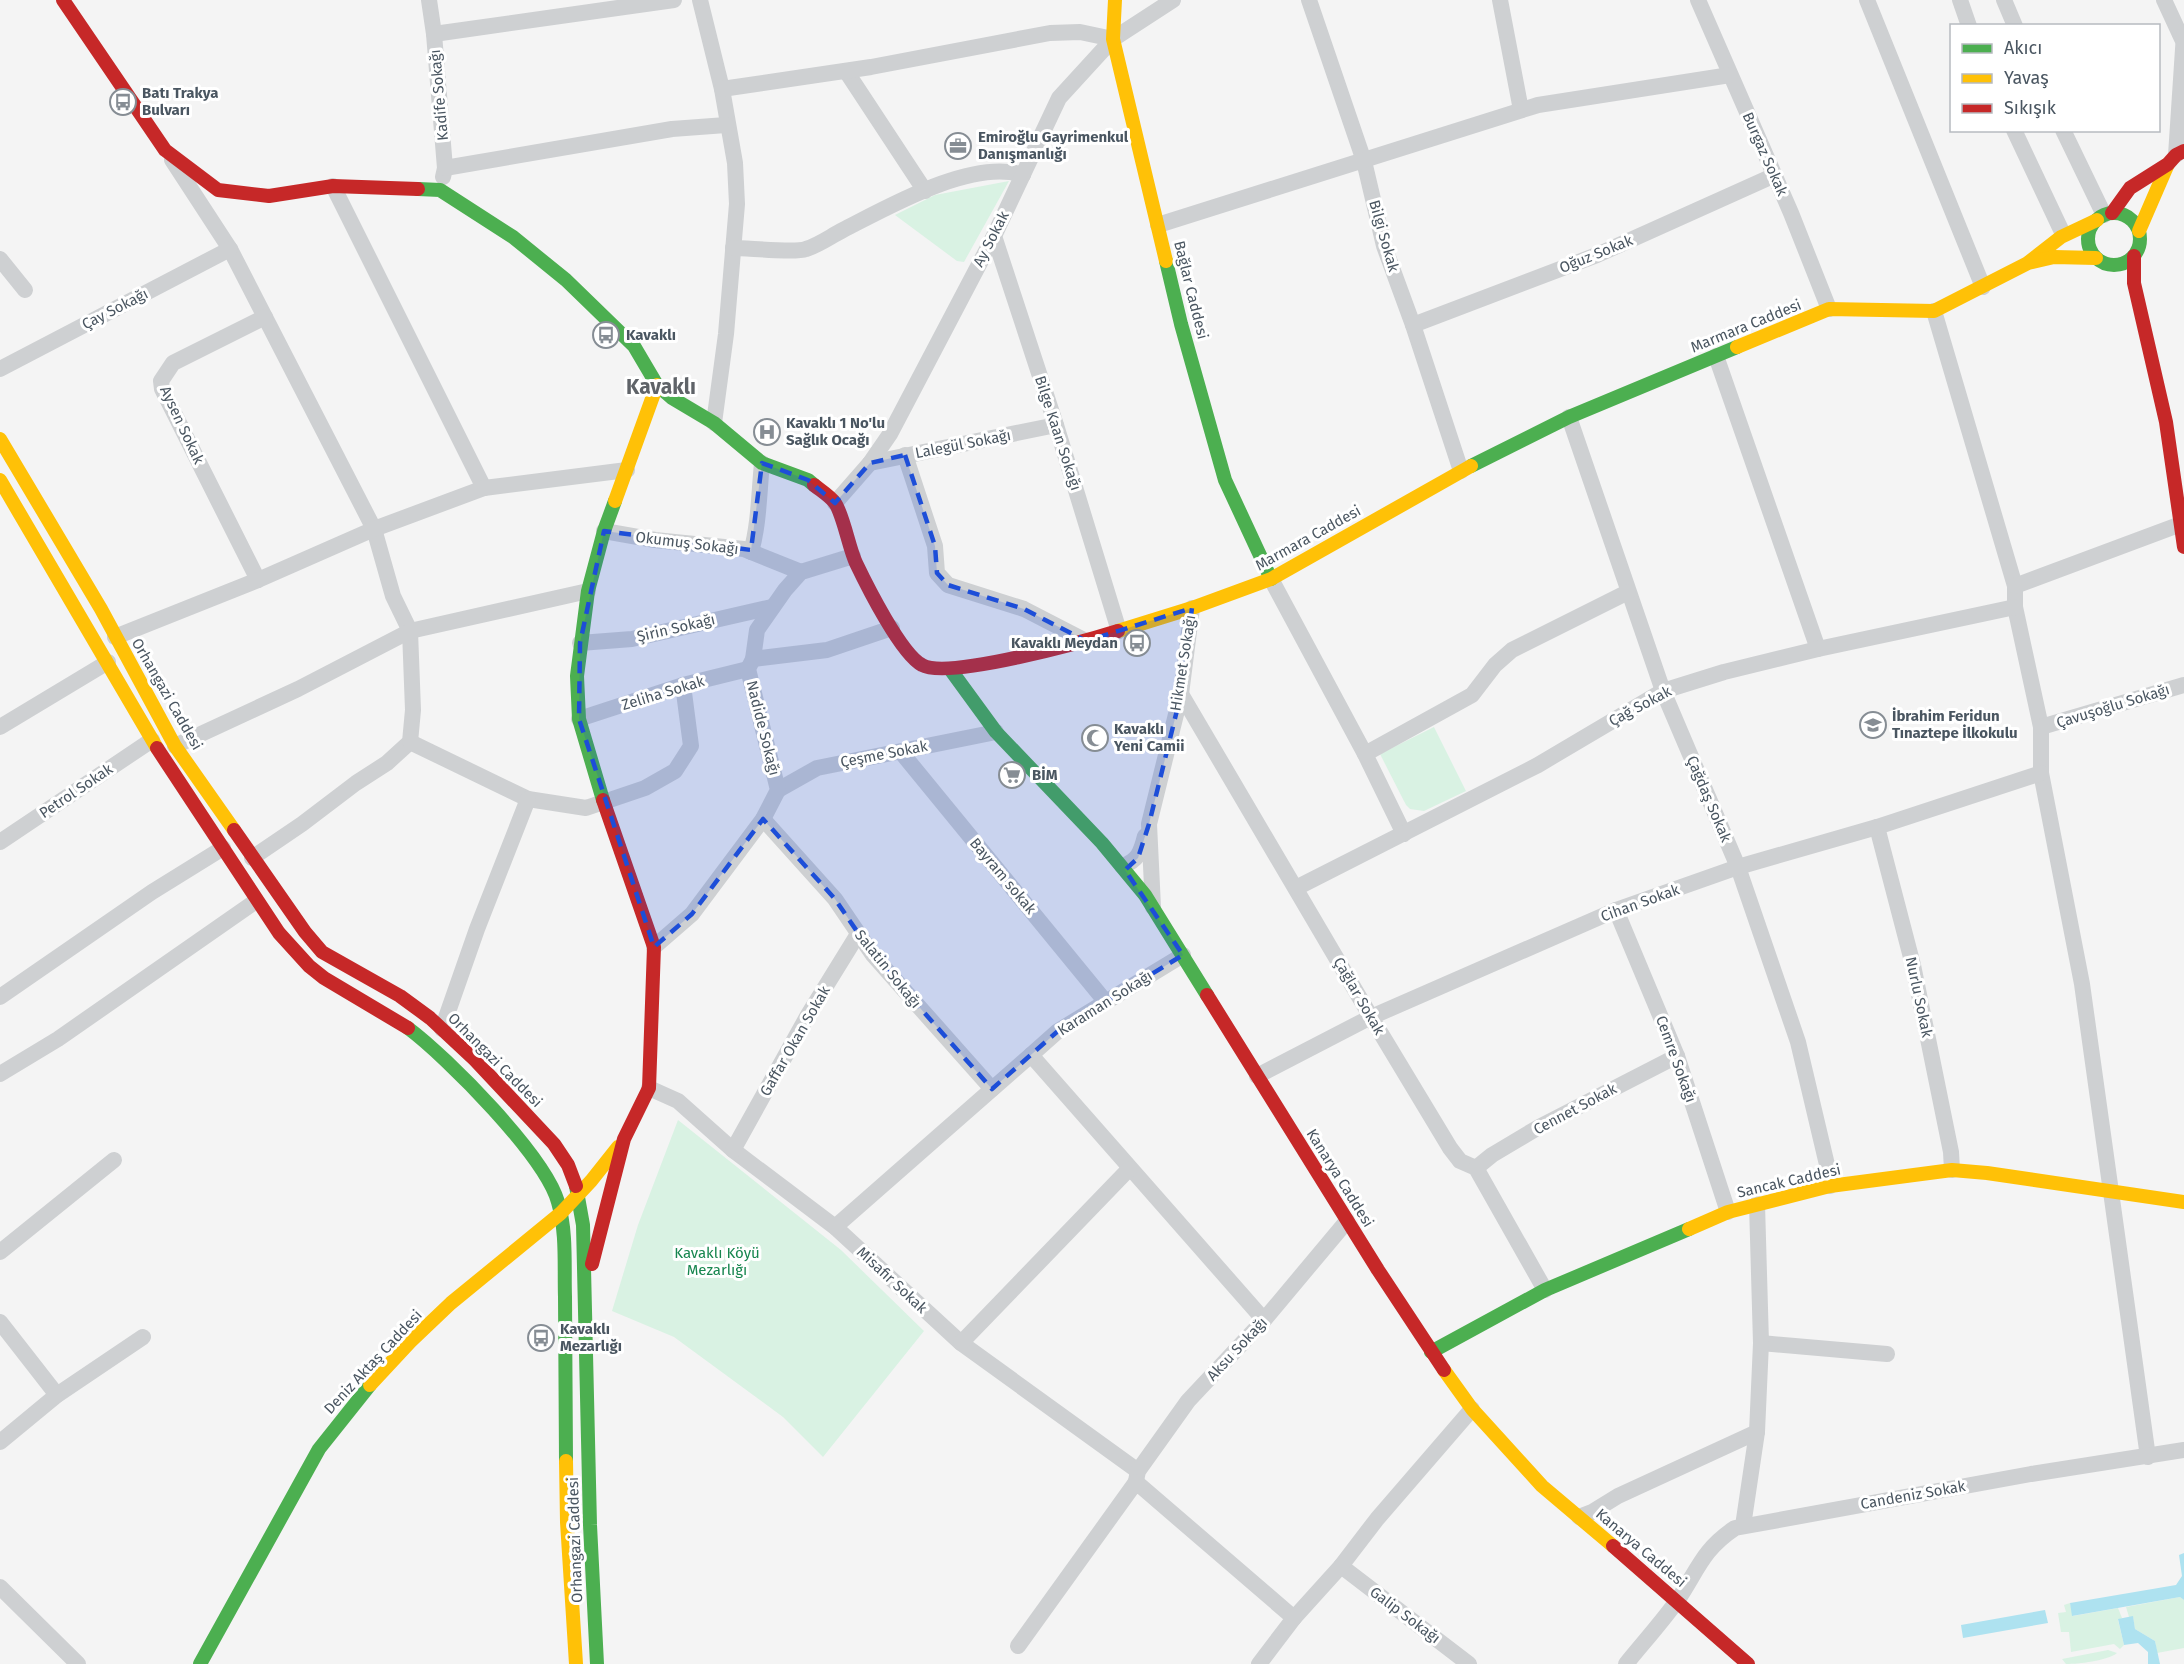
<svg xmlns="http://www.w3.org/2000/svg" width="2184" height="1664" viewBox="0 0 2184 1664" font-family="'Fira Sans',sans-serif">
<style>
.green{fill:#d9f2e3}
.water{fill:#aee2f0}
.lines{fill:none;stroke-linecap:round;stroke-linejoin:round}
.street{stroke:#ced0d2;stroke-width:16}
.fast{stroke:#4caf50;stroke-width:14}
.slow{stroke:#ffc107;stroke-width:14}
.jam{stroke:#c62828;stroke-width:14}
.marked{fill:#1d4ed8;fill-opacity:0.2;stroke:#1d4ed8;stroke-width:4.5;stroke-dasharray:12 8;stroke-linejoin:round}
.labels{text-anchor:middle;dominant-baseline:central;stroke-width:6;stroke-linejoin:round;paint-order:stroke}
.poi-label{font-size:15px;font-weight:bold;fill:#4a5661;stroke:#fff;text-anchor:start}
.street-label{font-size:15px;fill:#4a5661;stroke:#fff}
.park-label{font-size:15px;fill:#17864f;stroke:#fff}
.district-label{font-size:21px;font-weight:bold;fill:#5f6368;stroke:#fff}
</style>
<rect width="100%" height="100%" fill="#f4f4f4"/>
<!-- green -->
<g class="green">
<path d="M1009 181 964 262 957 261 895 215 935 195Z"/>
<path d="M1434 727 1466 791 1424 811 1410 809 1406 805 1380 754Z"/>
<path d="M678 1120 841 1250 924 1331 823 1457 783 1417 674 1337 612 1311 638 1225Z"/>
<path d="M2180 1597 2184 1600V1648L2157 1653 2155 1641 2135 1629 2133 1617H2129L2126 1607Z"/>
<path d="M2070 1603 2073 1616 2118 1608 2122 1618 2118 1620 2124 1645 2120 1649 2114 1644 2071 1652 2069 1632H2061L2058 1613 2066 1612 2064 1605Z"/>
<path d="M2108 1650 2117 1653C2107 1661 2078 1664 2066 1664L2062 1659Z"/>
</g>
<!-- water -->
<g class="water">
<path d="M2184 1553V1600L2180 1597 2072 1616 2070 1603 2176 1585 2182 1576 2179 1555Z"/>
<path d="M2045 1610 2048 1623 1963 1638 1961 1625Z"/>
<path d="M2133 1616 2135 1629 2155 1641 2160 1664H2148V1652L2138 1643 2124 1645 2118 1619Z"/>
</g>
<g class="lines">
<!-- street -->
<g class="street">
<path d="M429 0 434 34 445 168 443 177"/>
<path d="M700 0 722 89 735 163 737 204 726 334 714 423"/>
<path d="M1309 0 1364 161 1384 246 1413 325 1461 471"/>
<path d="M1500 0 1521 110"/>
<path d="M1698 0 1791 213 1829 309"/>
<path d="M1867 0 1983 287"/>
<path d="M1960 0 1969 26"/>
<path d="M2004 0 2015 26"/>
<path d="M2164 0 2182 39"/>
<path d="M434 34 674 0"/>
<path d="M846 71 925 191"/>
<path d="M722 89 871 67 1050 33 1080 32 1113 39"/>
<path d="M2014 130 2063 234"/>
<path d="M2063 130 2104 215"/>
<path d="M2176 155 2184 34"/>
<path d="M172 160 230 249 374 529 393 596 410 631 413 710 410 742 387 763 356 783 302 824 252 858"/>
<path d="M445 168 672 129 726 125"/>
<path d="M333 186 484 488"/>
<path d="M1158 225 1538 105 1730 75"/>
<path d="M994 236 1056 425 1119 631"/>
<path d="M733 248C748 248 795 253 806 249 819 245 831 236 843 230 888 207 973 158 1023 175"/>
<path d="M0 259 25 290"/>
<path d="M1934 311 2015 586V607L2041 727V773L2082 984 2148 1457"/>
<path d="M1413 325 1597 255 1775 175"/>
<path d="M1716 356 1818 649"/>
<path d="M0 369 230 249"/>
<path d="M1569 417 1663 691 1738 867 1798 1042 1828 1169 1830 1186"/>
<path d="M905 455 935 546 937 573 948 585 1024 609 1086 641"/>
<path d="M870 463 1056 425"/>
<path d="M835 503 870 463 890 434 994 236 1059 98 1113 39 1173 0"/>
<path d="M604 531 655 540 744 549 801 572"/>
<path d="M751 552C759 524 759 493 762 463"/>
<path d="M1271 579 1365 754 1404 834"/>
<path d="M258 580 162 389 161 381 173 363 265 317"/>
<path d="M2015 586 2181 524"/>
<path d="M115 637 258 580 374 529 484 488 627 470"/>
<path d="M580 643 632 639 772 607"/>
<path d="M753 659 827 650 892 628"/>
<path d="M1181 694 1371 1017 1450 1148 1460 1161 1476 1168 1545 1290"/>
<path d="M579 719 683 685 748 669"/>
<path d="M0 727 108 662"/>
<path d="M2041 727 2184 685"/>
<path d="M410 742 528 799 586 808 645 788 675 771 691 746 683 685"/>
<path d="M175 746 298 689 410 631 588 591"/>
<path d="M901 752 1105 1001"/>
<path d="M1365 754 1472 695 1495 665 1512 650 1628 592"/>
<path d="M778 790 817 768 996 732"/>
<path d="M763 819 835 899 873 955 992 1089"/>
<path d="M1877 827 1913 965 1951 1152 1952 1170"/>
<path d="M0 842 152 740"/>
<path d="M1122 866C1138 861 1141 852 1145 836"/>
<path d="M1296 888 1538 765 1663 691 1724 672 1818 649 2015 607"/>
<path d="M1153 907 1149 824 1181 694 1192 608"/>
<path d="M1616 910 1677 1056 1728 1212"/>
<path d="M654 947 692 914 763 819 778 790 748 669 753 659 757 630 785 590 801 572 853 556"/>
<path d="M0 997 152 892 223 848"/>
<path d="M442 1029 477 929 528 799"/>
<path d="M1031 1055 1058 1031 1183 955"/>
<path d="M0 1074 58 1039 256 901"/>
<path d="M1257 1076 1371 1017 1616 910 1738 867 1877 827 2041 773"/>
<path d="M649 1088 678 1101 733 1150 835 1227 961 1343 1138 1471"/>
<path d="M733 1150 808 1015 858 934"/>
<path d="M1476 1168 1492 1155 1539 1127 1677 1056"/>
<path d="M835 1227 1031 1055 1264 1320"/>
<path d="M0 1252 114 1160"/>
<path d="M0 1322 57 1395"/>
<path d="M961 1343 1129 1169"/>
<path d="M1761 1343 1887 1354"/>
<path d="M0 1442 57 1395 143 1337"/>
<path d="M1136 1481 1138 1471 1188 1401 1264 1320 1347 1221"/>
<path d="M1579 1517 1592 1512 1618 1496 1757 1432"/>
<path d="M1743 1526 1757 1432 1761 1343 1757 1204"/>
<path d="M1341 1566 1469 1664"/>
<path d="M0 1587 78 1664"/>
<path d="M1018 1646 1136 1482 1294 1618"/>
<path d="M1259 1664 1294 1618 1341 1566 1377 1519 1472 1409"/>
<path d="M1626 1664C1643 1643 1661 1623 1677 1601 1698 1570 1702 1550 1735 1528L2031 1474 2184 1450"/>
</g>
<!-- fast -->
<g class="fast">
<path d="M418 189 440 190 513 237 566 280 634 346 657 385 672 398 714 423 762 463 808 480 814 485"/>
<circle cx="2114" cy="239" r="26"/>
<path d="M1166 261 1181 324 1225 480 1271 579"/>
<path d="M1471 466 1569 417 1737 347"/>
<path d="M950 669 996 732 1102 843 1145 895 1207 995"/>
<path d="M603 800 579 719 577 676 588 591 604 531 615 501"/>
<path d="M408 1028C448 1058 545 1156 558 1202 567 1232 564 1267 565 1297 565 1352 566 1406 566 1461"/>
<path d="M576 1186 583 1225 590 1525 597 1664"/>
<path d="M1431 1352 1545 1290 1689 1229"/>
<path d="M200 1664 319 1449 370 1385"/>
</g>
<!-- slow -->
<g class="slow">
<path d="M1115 0 1113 39 1166 261"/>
<path d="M2139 231 2168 164"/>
<path d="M2029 262 2061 237 2097 220"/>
<path d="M1737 347 1829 309 1934 311 2028 263 2054 257 2096 258"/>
<path d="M0 439 101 609 175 746 234 830"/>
<path d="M0 480 157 748"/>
<path d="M615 501 657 385"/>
<path d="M1118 631 1192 608 1271 579 1471 466"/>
<path d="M1689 1229 1728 1212 1830 1186 1952 1170 1987 1173 2184 1202"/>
<path d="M1444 1370 1472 1409 1542 1486 1613 1546"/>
<path d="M370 1385 410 1342 451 1303 561 1213 591 1181 618 1147"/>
<path d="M566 1461 567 1522 576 1664"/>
</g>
<!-- jam -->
<g class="jam">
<path d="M63 0 165 150 218 190 269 196 333 186 418 189"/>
<path d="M2112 213 2130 188 2168 164 2176 155 2184 151"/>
<path d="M2134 256V283L2166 422 2184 547"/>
<path d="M814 485C820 490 830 496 835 503 843 514 849 548 856 563 867 586 901 654 922 665 948 680 1086 641 1118 631"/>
<path d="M157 748 279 933 309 966 324 978 408 1028"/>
<path d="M234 830 305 932 322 952 400 996 430 1018 475 1060 554 1144 568 1165 576 1186"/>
<path d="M1207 995 1378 1270 1444 1370"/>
<path d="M592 1264 624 1139 649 1088 654 947 603 800"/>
<path d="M1613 1546 1748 1664"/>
</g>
</g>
<!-- marked area -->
<path class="marked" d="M905 455 935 546 937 573 948 585 1024 609 1086 641 1192 608 1181 694 1149 824 1138 858 1125 870 1183 955 1058 1031 992 1089 873 955 835 899 763 819 692 914 654 947 579 719 580 643 604 531 751 550 762 463 808 480 835 503 870 463Z"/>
<!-- icons -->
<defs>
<symbol id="bus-ring" viewBox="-11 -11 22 22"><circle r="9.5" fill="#fff" stroke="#868d94" stroke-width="1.5"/><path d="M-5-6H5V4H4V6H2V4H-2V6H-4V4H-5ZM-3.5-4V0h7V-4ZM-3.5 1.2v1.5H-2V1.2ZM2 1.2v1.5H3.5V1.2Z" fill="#868d94"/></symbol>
<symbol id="office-ring" viewBox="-11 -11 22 22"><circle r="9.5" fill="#fff" stroke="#868d94" stroke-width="1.5"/><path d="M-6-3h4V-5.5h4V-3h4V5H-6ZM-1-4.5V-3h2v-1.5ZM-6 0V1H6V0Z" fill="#868d94"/></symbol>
<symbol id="hospital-ring" viewBox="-11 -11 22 22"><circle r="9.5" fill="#fff" stroke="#868d94" stroke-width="1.5"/><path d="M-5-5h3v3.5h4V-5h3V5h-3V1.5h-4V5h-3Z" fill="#868d94"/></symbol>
<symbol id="school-ring" viewBox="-11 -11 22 22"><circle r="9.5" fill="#fff" stroke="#868d94" stroke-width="1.5"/><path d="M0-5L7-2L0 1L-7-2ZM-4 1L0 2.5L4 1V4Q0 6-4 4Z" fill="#868d94"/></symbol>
<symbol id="mosque-ring" viewBox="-11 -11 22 22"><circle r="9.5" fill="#fff" stroke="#868d94" stroke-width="1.5"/><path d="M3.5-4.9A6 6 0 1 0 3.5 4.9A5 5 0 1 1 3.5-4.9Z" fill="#868d94"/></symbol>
<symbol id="supermarket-ring" viewBox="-11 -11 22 22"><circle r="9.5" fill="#fff" stroke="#868d94" stroke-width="1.5"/><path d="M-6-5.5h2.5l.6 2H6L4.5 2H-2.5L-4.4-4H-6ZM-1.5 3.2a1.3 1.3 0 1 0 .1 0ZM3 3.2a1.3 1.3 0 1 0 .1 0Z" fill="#868d94"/></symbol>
</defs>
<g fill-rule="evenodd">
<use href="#bus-ring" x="108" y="87" width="30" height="30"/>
<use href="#office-ring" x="943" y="131" width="30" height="30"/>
<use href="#bus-ring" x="591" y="320" width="30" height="30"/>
<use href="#hospital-ring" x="752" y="417" width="30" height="30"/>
<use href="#bus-ring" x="1122" y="628" width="30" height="30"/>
<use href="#school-ring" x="1858" y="710" width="30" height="30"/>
<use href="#mosque-ring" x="1080" y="723" width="30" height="30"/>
<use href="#supermarket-ring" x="997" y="760" width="30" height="30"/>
<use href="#bus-ring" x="526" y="1323" width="30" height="30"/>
</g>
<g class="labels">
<!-- poi labels -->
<g class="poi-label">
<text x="142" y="93">Batı Trakya<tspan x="142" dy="17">Bulvarı</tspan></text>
<text x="978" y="137">Emiroğlu Gayrimenkul<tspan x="978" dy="17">Danışmanlığı</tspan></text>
<text x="626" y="335">Kavaklı</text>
<text x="786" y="423">Kavaklı 1 No'lu<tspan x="786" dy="17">Sağlık Ocağı</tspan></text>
<text x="1118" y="643" text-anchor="end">Kavaklı Meydan</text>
<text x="1892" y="716">İbrahim Feridun<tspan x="1892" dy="17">Tınaztepe İlkokulu</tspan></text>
<text x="1114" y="729">Kavaklı<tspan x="1114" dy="17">Yeni Camii</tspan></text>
<text x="1032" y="775">BİM</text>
<text x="560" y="1329">Kavaklı<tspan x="560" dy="17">Mezarlığı</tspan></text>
</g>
<!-- street labels -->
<g class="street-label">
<text transform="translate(439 95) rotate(-95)">Kadife Sokağı</text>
<text transform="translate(1765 154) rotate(66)">Burgaz Sokak</text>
<text transform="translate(1384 236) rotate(74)">Bilgi Sokak</text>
<text transform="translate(991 239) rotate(-63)">Ay Sokak</text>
<text transform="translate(1596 254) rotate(-22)">Oğuz Sokak</text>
<text transform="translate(1191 290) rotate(76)">Bağlar Caddesi</text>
<text transform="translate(115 309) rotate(-27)">Çay Sokağı</text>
<text transform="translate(1746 326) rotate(-22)">Marmara Caddesi</text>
<text transform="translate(182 425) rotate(65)">Aysen Sokak</text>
<text transform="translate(1058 433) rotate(72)">Bilge Kaan Sokağı</text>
<text transform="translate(963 444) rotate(-11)">Lalegül Sokağı</text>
<text transform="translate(1308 538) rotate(-29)">Marmara Caddesi</text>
<text transform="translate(687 543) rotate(7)">Okumuş Sokağı</text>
<text transform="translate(676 628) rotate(-13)">Şirin Sokağı</text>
<text transform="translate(1183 663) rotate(-81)">Hikmet Sokağı</text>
<text transform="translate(663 693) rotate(-17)">Zeliha Sokak</text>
<text transform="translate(167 694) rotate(60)">Orhangazi Caddesi</text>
<text transform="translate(1640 706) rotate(-28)">Çağ Sokak</text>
<text transform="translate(2113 706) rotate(-17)">Çavuşoğlu Sokağı</text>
<text transform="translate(763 728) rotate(76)">Nadide Sokağı</text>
<text transform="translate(884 754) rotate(-11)">Çeşme Sokak</text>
<text transform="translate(76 791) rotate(-34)">Petrol Sokak</text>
<text transform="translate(1709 799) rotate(67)">Çağdaş Sokak</text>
<text transform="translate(1003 876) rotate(50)">Bayram sokak</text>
<text transform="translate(1640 903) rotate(-20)">Cihan Sokak</text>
<text transform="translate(888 969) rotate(51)">Salatin Sokağı</text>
<text transform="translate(1359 996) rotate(60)">Çağlar Sokak</text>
<text transform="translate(1919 997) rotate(78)">Nurlu Sokak</text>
<text transform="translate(1105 1003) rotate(-32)">Karaman Sokağı</text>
<text transform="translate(795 1041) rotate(-60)">Gaffar Okan Sokak</text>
<text transform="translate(1676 1059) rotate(70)">Cemre Sokağı</text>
<text transform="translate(495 1060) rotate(45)">Orhangazi Caddesi</text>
<text transform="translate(1575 1109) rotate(-28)">Cennet Sokak</text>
<text transform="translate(1340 1178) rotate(58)">Kanarya Caddesi</text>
<text transform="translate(1789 1181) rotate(-13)">Sancak Caddesi</text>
<text transform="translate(892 1280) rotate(43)">Misafir Sokak</text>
<text transform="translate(1237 1349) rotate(-47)">Aksu Sokağı</text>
<text transform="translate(373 1362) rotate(-47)">Deniz Aktaş Caddesi</text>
<text transform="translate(1913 1495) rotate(-10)">Candeniz Sokak</text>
<text transform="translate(575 1540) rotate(-92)">Orhangazi Caddesi</text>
<text transform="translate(1641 1548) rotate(40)">Kanarya Caddesi</text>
<text transform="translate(1405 1615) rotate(37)">Galip Sokağı</text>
</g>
<!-- park labels -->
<g class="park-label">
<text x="717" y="1253">Kavaklı Köyü<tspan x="717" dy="17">Mezarlığı</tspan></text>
</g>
<!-- district labels -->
<g class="district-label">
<text x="661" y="387">Kavaklı</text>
</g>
</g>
<!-- legend -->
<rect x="1950" y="24" width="210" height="108" fill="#ffffff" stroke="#b7bbc0" stroke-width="1.5"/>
<rect x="1962" y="44" width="30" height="9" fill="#4caf50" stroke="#b7bbc0" stroke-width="1.5"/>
<text x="2004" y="54" font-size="18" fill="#4a5661">Akıcı</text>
<rect x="1962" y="74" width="30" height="9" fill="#ffc107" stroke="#b7bbc0" stroke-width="1.5"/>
<text x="2004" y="84" font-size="18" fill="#4a5661">Yavaş</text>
<rect x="1962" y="104" width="30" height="9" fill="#c62828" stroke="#b7bbc0" stroke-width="1.5"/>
<text x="2004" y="114" font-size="18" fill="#4a5661">Sıkışık</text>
</svg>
